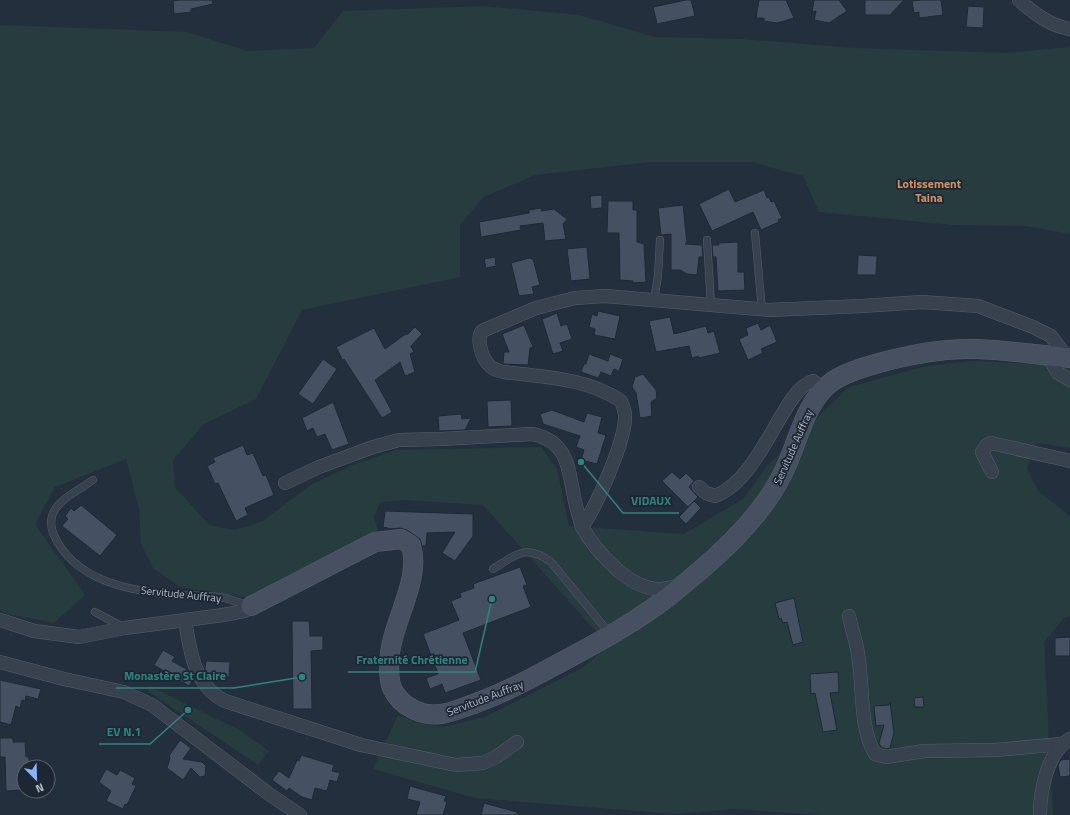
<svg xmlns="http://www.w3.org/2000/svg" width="1070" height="815" viewBox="0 0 1070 815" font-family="'Titillium Web',sans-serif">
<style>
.green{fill:#263c3f}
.building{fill:#455162;stroke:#1f2835}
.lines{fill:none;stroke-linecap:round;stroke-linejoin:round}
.lane-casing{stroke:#565f6c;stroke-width:8}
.street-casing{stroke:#565f6c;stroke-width:14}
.secondary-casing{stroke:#565f6c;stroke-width:20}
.lane{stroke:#38414e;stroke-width:7}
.street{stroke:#38414e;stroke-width:13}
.secondary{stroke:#465061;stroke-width:19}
.labels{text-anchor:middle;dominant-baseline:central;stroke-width:3.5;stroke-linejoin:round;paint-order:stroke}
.street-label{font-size:11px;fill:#b4bcc9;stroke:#1d2633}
.neighbourhood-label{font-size:12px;font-weight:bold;fill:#d59563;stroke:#1d2633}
.leader{fill:none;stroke:#308480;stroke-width:1.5}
.callout-dot{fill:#308480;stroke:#1d2633;stroke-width:1.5}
.callout-label{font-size:12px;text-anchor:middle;font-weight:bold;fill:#308480;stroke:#1d2633;stroke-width:3.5;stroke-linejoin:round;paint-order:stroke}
</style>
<rect width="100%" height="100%" fill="#242f3e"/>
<!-- green -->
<g class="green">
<path d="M483 6 579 15 655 37 742 39 855 48 1006 53 1070 47V234L1026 226 952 225 819 212 803 176 751 162H650L535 175 484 197 460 225V277L302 310 256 399 204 424 173 460 175 487 209 525 235 530 263 521 312 484 353 465 396 450 541 447 557 469 569 526 684 534 743 499 768 465 849 387 926 366 972 361 1070 366V448L1037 443 1027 468 1038 491 1070 516V616L1063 619 1044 642 1053 815H820L735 809 675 814 475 798 373 769 398 715 417 723 443 727 485 717 580 669 609 646 483 505 406 500 380 502 374 517 379 534 252 598 180 587 153 568 141 544 139 509 126 459 55 487 35 524 85 595 54 623 8 614 0 610V25L186 32 248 51 314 48 343 11Z"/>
<path d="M150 686 239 730 269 751 258 765 148 691Z"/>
</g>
<!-- building -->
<g class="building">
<path d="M180 0H212L213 4 191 9V12L174 14 173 1Z"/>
<path d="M686 0H691L695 16 657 24 653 7Z"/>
<path d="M759 0H786L794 18 777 23 764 21V18H756Z"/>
<path d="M814 0H839L847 11 829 23 814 20 816 11 812 12Z"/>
<path d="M865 0H904L890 15H865Z"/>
<path d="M921 0H941L943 15 919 18V12L914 13 912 1Z"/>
<path d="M968 6 984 7 983 28 966 27Z"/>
<path d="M729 189 735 202 764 190 767 198 769 197 771 202 774 201 782 218 778 220 779 222 761 230 753 212 712 231 699 204Z"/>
<path d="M602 195V208L591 209 590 196Z"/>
<path d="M608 201H633V210H637V242L644 244 646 282 633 283V281L620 280 619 233H607Z"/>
<path d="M683 205 687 243 685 244 702 245 703 257H699L697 275 687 274 680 270H671V234L661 235 658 208Z"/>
<path d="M541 208V211L554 209 567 219 563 224 566 239 545 241 543 223 520 226 521 230 481 237 479 222 529 213V210Z"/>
<path d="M738 242V272H744L745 290 718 291 716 257H713L712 245H719L718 243Z"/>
<path d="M587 247 590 279 571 281 567 249Z"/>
<path d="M858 255 877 256 876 275H857Z"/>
<path d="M495 257 496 266 486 268 484 259Z"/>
<path d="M529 258 533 259 540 285 532 287 534 294 519 296 511 263Z"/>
<path d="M598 311 620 316 615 339 594 335 595 329 589 327 592 314 597 316Z"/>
<path d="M557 313 561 326 567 324 572 339 560 343 563 351 553 354 542 319Z"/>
<path d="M670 317 674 334 706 326 708 333 714 331 720 353 699 358 698 356 692 358 689 346 656 352 649 321Z"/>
<path d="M758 323 761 330 770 325 777 342 761 349 763 353 748 360 739 339 748 335 746 328Z"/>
<path d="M524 325 533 347 530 348 528 365 503 364 504 352H509L502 334Z"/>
<path d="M415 327 422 334 411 346 414 352 410 354 415 372 405 376 400 362 375 380 392 412 382 418 344 359 343 361 336 347 374 328 385 349 404 335 408 334Z"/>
<path d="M589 354 608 361 610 354 623 359 619 371 614 369 611 376 601 372 598 378 581 372 584 364H586Z"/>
<path d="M323 359 337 369 313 404 298 394Z"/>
<path d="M643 374 656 390 657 398 651 402 652 416 640 418 636 393 632 387 635 377Z"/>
<path d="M511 400 512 426 488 427 487 401Z"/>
<path d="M333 402 349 444 332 450 325 434 317 437 313 428 307 431 302 418Z"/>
<path d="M552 410 584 422 587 413 602 417 598 433 606 435 597 464 581 460 584 450 576 447 580 436 543 424 540 414Z"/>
<path d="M461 414 462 419 471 418 465 430 439 431 438 416Z"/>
<path d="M243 445 247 455 253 453 263 476 266 475 274 495 245 508 248 515 236 521 218 483 215 484 207 466 215 462 213 458Z"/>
<path d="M672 472 680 479 686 473 694 481 689 487 698 497 688 507 662 481Z"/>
<path d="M694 501 701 508 686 524 679 517Z"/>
<path d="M81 505 117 535 100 556 62 526 68 519 65 516 71 508 74 511Z"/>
<path d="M385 511 473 514V536L455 561 442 553 455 532 427 533 426 546H422L420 539 407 530 400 528 389 529 388 528 383 527Z"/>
<path d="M520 567 527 585 523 586 531 607 463 633 481 680 445 693 442 684 430 689 426 678 438 674 423 634 459 620 451 601 461 597 460 593 474 588 473 584Z"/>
<path d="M794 598 803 642 793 645 787 622 783 623 781 618 779 619 775 603Z"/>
<path d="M292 621H309L310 636H323V650L311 651 312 709H293Z"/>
<path d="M1070 637V656H1055V638Z"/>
<path d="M163 650 175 657 172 661 188 670 193 680 189 686 154 665Z"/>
<path d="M206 661 230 662 229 677H210L205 669Z"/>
<path d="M838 672 839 692 830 693 837 730 823 732 815 693 811 694 810 674Z"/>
<path d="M0 680 41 689 38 699 26 696 25 701 22 700 20 708 16 706 11 725 0 722Z"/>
<path d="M923 697 924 707H915L914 698Z"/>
<path d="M890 702 894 733 890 748 886 749 881 747 879 743 884 725 876 726 874 706 889 705Z"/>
<path d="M0 738H13V742H25L26 757H29V767H24V775H22V790L6 791 5 757H0Z"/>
<path d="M180 740 191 748 183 759 202 762 206 766 205 776 200 777 191 768 183 780 167 768 170 758 169 756Z"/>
<path d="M301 755 334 765 332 771 340 773 337 782 330 780 327 791 315 788 312 800 302 797 289 788 287 791 272 780 279 771 289 778 297 760 299 761Z"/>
<path d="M1070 759V776L1060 777 1058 765 1061 760Z"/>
<path d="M106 769 117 775 120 770 135 778 132 784 136 786 127 805 125 804 123 809 106 801 111 791 99 782Z"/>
<path d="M410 786 446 796 444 801 447 802 443 815H416L420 802 407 799Z"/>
<path d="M484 803 517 812V815H481Z"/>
</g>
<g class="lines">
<defs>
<g id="lane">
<path d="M755 233 762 310"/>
<path d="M707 240 711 305"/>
<path d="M654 300 658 276 660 240"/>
<path d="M93 480C68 497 37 509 58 543 82 583 133 591 176 595 192 596 209 595 225 598 233 600 242 604 251 606"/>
<path d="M493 569C516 555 526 543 551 562L611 635"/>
<path d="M95 612 125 628"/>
</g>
<g id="street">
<path d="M1019 0C1034 13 1050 26 1070 29"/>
<path d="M1048 356 1058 373 1070 380"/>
<path d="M992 472 982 452 987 445 991 443 1070 461"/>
<path d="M285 483 319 467 373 447 399 440 441 439 533 434C568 442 568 467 574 497 576 507 579 517 582 527"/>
<path d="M699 487 706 493 715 496C762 479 783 388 813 381L823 389"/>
<path d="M680 586C673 587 663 590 656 589 626 586 596 551 582 527 596 507 626 440 625 416 625 411 623 406 621 401 587 378 543 377 504 372 499 371 492 369 489 365 482 358 476 339 482 331L536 308 575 298 605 296 769 310 862 306 922 302 978 306 1033 327 1051 336 1068 358"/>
<path d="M849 616C852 631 858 646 859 661 863 689 860 730 875 754L886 757 924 751 996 750 1061 744"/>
<path d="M0 620 34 631 79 637 125 628 223 615 244 611 251 606"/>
<path d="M185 620C190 651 194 686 225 701L361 745 456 765 483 763 496 757 517 742"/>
<path d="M0 662 64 679 124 692 152 705 269 794 300 815"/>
<path d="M1040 814C1040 790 1048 751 1070 739"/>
</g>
<path id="secondary" d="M251 606 375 542 401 539 411 545C422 582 390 623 389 664 389 673 389 681 392 688 400 706 422 717 441 714 449 713 457 710 465 707 496 697 525 682 554 666 593 645 633 624 668 597 699 572 733 544 758 512 770 497 781 479 788 462 800 434 807 399 833 381 847 372 864 367 879 363 911 354 944 348 977 349 1008 350 1039 355 1070 358"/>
</defs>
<!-- lane casing -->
<use href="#lane" class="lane-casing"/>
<!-- street casing -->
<use href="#street" class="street-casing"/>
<!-- secondary casing -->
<use href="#secondary" class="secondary-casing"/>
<!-- lane -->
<use href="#lane" class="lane"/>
<!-- street -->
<use href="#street" class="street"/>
<!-- secondary -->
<use href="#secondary" class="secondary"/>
</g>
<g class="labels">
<!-- street labels -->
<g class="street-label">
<text transform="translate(793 447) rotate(-66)">Servitude Auffray</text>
<text transform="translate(181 594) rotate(6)">Servitude Auffray</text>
<text transform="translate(485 698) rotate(-21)">Servitude Auffray</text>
</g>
<!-- neighbourhood labels -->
<g class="neighbourhood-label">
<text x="929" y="183">Lotissement<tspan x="929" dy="14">Taina</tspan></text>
</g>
</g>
<!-- callouts -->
<path class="leader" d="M581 462L623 513H679M492 599L475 672H348M302 677L234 688H116M188 710L150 744H99"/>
<g class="callout-dot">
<circle cx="581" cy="462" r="4"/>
<circle cx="492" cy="599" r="4"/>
<circle cx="302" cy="677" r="4"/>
<circle cx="188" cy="710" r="4"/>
</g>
<g class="callout-label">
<text x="651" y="505">VIDAUX</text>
<text x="412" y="664">Fraternité Chrétienne</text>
<text x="175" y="680">Monastère St Claire</text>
<text x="124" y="736">EV N.1</text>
</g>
<!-- north arrow -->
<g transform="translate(36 779) rotate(157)"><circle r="19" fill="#1d2633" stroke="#59626f"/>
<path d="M0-3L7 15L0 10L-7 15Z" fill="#8ab4f8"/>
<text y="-6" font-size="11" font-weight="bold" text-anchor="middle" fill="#b4bcc9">N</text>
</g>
</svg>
